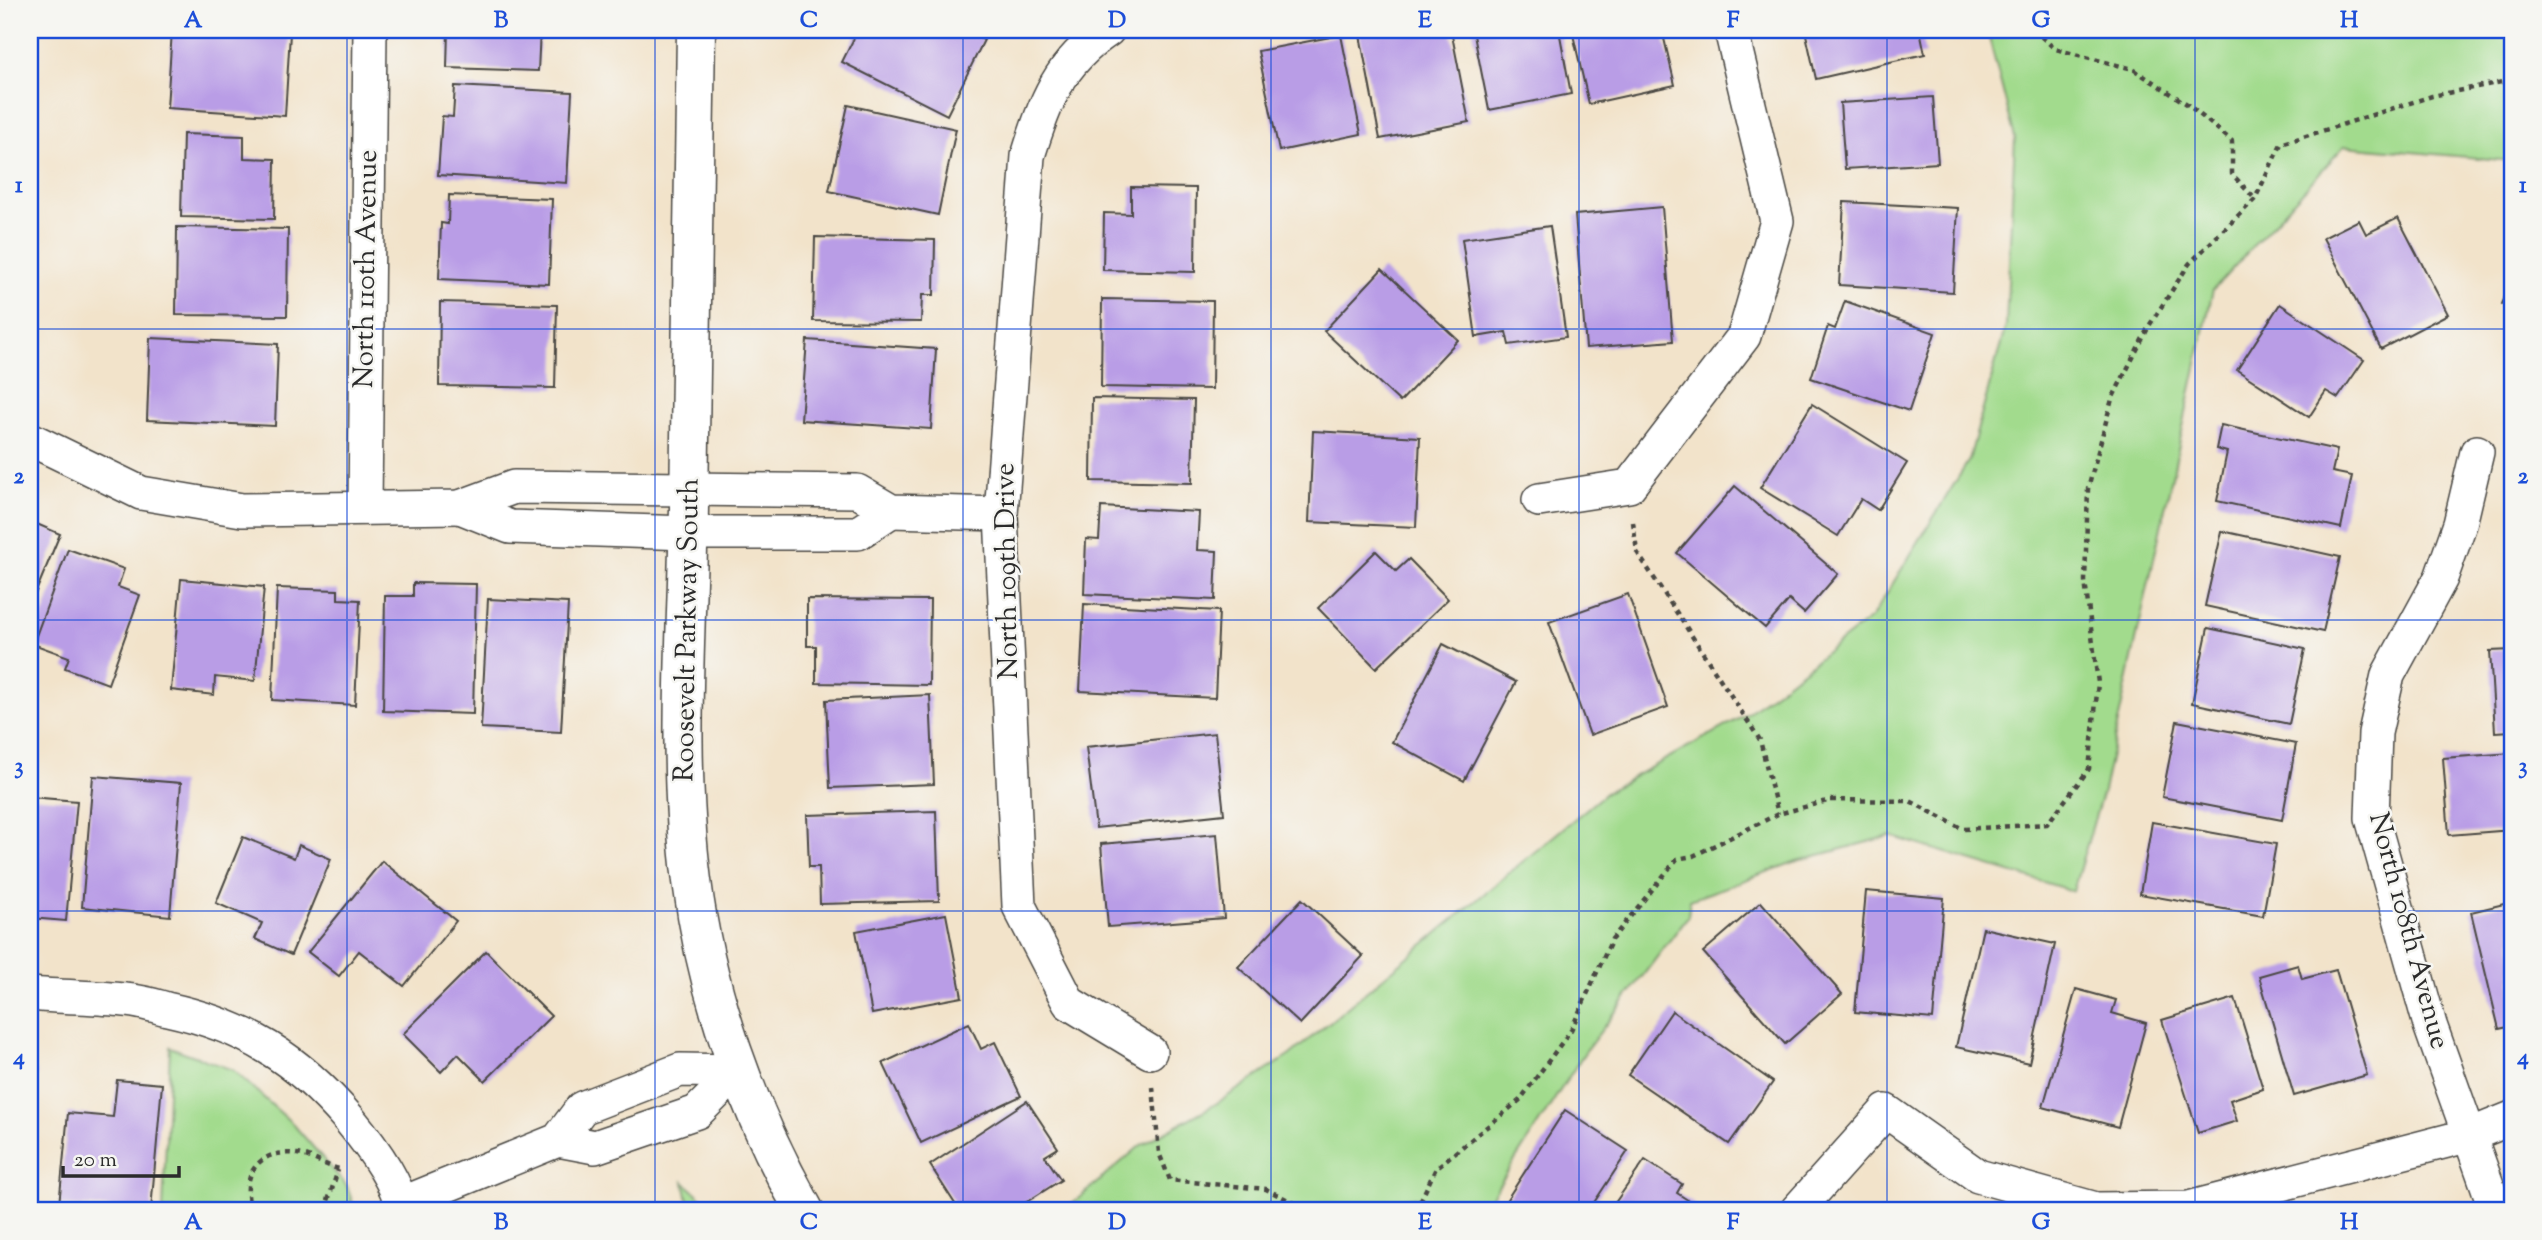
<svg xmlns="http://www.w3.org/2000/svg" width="2542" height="1240" viewBox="0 0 2542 1240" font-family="'Sorts Mill Goudy',serif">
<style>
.green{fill:#a2db8d;stroke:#66835c;stroke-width:2}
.building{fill:#b99de6}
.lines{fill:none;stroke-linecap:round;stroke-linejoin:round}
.minor-casing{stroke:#494743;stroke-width:36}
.tertiary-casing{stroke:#494743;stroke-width:41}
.path{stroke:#494743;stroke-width:4.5;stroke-dasharray:5 5;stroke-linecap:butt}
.minor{stroke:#fff;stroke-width:33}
.tertiary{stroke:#fff;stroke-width:38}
.grid{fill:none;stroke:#1d4ed8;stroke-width:2;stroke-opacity:0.55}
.labels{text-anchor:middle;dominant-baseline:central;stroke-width:5;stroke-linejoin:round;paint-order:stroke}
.street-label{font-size:28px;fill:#2b2b2b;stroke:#f6f6f2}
.neatline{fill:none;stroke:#1d4ed8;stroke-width:2.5}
.grid-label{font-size:23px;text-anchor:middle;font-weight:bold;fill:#1d4ed8}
</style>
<rect width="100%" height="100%" fill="#f6f6f2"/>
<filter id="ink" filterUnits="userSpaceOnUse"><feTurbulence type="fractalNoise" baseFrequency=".0143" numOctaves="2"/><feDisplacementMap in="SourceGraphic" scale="14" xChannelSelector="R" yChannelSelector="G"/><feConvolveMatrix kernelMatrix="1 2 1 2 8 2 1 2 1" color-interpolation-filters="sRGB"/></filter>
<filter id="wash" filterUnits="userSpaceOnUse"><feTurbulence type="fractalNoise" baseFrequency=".00686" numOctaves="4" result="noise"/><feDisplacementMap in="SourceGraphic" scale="28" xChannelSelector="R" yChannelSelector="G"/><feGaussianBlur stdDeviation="1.57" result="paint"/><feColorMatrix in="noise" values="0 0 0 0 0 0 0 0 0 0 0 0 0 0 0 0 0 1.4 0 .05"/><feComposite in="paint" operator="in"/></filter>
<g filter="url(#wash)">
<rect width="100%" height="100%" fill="#f2e3ca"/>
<!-- green -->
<g class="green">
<path d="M1987 30H2512V161L2344 146 2213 290 2103 791 2073 891 1890 836 1797 861 1690 900 1688 916 1585 1052 1483 1210H1454L1414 1197 1344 1210H1065L1141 1145 1214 1105 1290 1055 1608 791 1744 716 1872 617 1969 460 2006 325 2015 138Z"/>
<path d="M170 1047 233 1070 293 1124 347 1186 355 1210H163Z"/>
<path d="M684 1182 715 1210H690Z"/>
</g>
<g id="blocks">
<!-- building -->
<g class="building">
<path d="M172 30 290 33 285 116 167 108Z"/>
<path d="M448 30H540L538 71 447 68Z"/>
<path d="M858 30 872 37 876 30H963L984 40 947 115 842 62Z"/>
<path d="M1359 30H1451L1469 122 1380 139Z"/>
<path d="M1473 30H1559L1571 94 1489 110Z"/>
<path d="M1572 30H1662L1675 85 1589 104Z"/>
<path d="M1805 30H1920L1925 54 1816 79Z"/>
<path d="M1341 35 1361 134 1279 151 1258 51Z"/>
<path d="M455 86 572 92 567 183 438 175 442 116 453 117Z"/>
<path d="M1933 97 1938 163 1845 169 1840 103Z"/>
<path d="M848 105 956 129 938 215 829 191Z"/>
<path d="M183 134 244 136V158L275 159 274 219 181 217Z"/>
<path d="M1131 187 1196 188 1195 272 1103 270 1104 213 1131 214Z"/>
<path d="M449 195 552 199 549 284 439 279 441 223 448 224Z"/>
<path d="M1844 202 1958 208 1953 292 1839 285Z"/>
<path d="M1662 207 1673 341 1586 348 1575 215Z"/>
<path d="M2398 218 2448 314 2381 349 2323 238 2359 220 2366 234Z"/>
<path d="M1550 226 1566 337 1509 345 1506 332 1476 337 1462 239Z"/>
<path d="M177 227 288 229 287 316 176 315Z"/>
<path d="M815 237 935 240 934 295H922L921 322 813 321Z"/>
<path d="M1382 269 1458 340 1400 402 1324 331Z"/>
<path d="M2512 279V308L2502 304Z"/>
<path d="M1102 299 1213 301 1212 389 1101 387Z"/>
<path d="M1845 301 1935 333 1909 411 1811 378 1828 326 1835 329Z"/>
<path d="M440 302 557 305 555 388 439 386Z"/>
<path d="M2280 304 2364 360 2338 398 2326 391 2309 417 2237 370Z"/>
<path d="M150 338 278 344 275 426 147 420Z"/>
<path d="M807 340 936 349 931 429 801 420Z"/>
<path d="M1092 398 1194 400 1192 483 1091 481Z"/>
<path d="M1812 404 1907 463 1878 510 1861 499 1838 536 1760 488Z"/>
<path d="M2221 425 2337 450 2332 472 2352 476 2341 528 2217 501 2227 452 2216 449Z"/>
<path d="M1313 431 1420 437 1416 527 1309 522Z"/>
<path d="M1735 486 1838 574 1804 613 1789 600 1765 628 1677 553Z"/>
<path d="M1101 507 1199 512 1197 550 1217 551 1215 600 1084 594 1086 539 1099 540Z"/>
<path d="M30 521 60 534 30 606Z"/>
<path d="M2222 531 2340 557 2323 632 2205 606Z"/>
<path d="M68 549 124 569 118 587 140 595 108 684 65 668 69 657 33 644Z"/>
<path d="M1376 551 1396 571 1409 559 1448 599 1376 668 1318 608Z"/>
<path d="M181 579 264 587 255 681 215 677 214 695 171 690Z"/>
<path d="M413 583 476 584 473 714 383 711 385 596H413Z"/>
<path d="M277 588 338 590V599L360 600 355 705 272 700Z"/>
<path d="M1628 594 1668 707 1590 735 1549 622Z"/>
<path d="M488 599 568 603 561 732 481 728Z"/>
<path d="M807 599 930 600 929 685 816 683V646H807Z"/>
<path d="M1084 604 1219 611 1215 698 1080 691Z"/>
<path d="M2208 628 2305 649 2289 724 2192 703Z"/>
<path d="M1443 644 1516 682 1464 781 1392 742Z"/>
<path d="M2512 650V731L2495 732 2490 651Z"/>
<path d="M930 695 934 784 830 788 826 700Z"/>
<path d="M2177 721 2296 744 2282 820 2162 797Z"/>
<path d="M1215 733 1224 814 1096 828 1086 747Z"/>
<path d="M2512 753V830L2449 835 2443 758Z"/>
<path d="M93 776 181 783 170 916 82 907Z"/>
<path d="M30 797 77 801 66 921 30 918Z"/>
<path d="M936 811 939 901 820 904 819 867H809L807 815Z"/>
<path d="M2152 822 2276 844 2263 916 2140 894Z"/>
<path d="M1217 834 1224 918 1108 927 1101 844Z"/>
<path d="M243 837 294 858 299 845 331 859 291 955 255 939 262 923 216 903Z"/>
<path d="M382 861 456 921 404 986 359 951 339 976 308 952Z"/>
<path d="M1866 891 1944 898 1933 1019 1855 1012Z"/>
<path d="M1302 899 1363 956 1300 1024 1238 967Z"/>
<path d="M1761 902 1842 994 1785 1044 1703 952Z"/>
<path d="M2512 902V1026L2499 1029 2471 912Z"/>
<path d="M946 914 962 997 872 1014 856 931Z"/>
<path d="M1983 928 2055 944 2029 1063 1956 1047Z"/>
<path d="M486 951 551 1016 485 1081 458 1054 441 1072 403 1034Z"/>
<path d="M2298 965 2302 979 2336 970 2367 1075 2294 1096 2259 976Z"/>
<path d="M2076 989 2116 1000 2112 1013 2146 1023 2118 1127 2043 1107Z"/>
<path d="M2235 998 2263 1089 2230 1100 2237 1121 2198 1133 2162 1020Z"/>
<path d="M1672 1011 1773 1082 1729 1144 1628 1075Z"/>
<path d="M969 1023 981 1049 995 1042 1021 1096 921 1143 883 1063Z"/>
<path d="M30 1070 37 1071 32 1126H30Z"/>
<path d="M117 1080 162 1084 151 1210 59 1205 68 1113 113 1117Z"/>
<path d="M1027 1101 1058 1148 1045 1156 1061 1180 1014 1210H959L930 1165Z"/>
<path d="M1565 1110 1628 1151 1589 1210H1500Z"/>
<path d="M1645 1160 1682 1184 1677 1193 1703 1210H1610Z"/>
</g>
</g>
</g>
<g filter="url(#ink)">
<use href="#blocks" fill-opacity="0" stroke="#494743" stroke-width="2"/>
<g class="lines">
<defs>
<g id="minor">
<path d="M1108 30C1059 63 1045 101 1028 156L1001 514 1019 906 1069 1003 1150 1052"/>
<path d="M30 439 141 493 242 510 460 507 514 487 857 491 891 511 1001 514"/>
<path d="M2477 452 2460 524 2441 578 2388 675 2375 733 2372 818 2430 1025 2496 1210"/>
<path d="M1539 500 1629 486 1744 336 1777 221 1731 30"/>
<path d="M460 507 510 527 688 533H858L891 511"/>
<path d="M365 508 370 30"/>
<path d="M30 994C62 997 94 997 125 1000 139 1001 153 1005 167 1009 245 1026 297 1058 349 1119 369 1143 396 1179 403 1210"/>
<path d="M558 1140 595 1147 697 1112 738 1071"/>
<path d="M401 1204 558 1140 582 1108 680 1070 738 1071"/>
<path d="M1797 1210 1886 1111 1978 1176 2096 1209 2189 1208 2470 1135 2512 1118"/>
</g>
<path id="tertiary" d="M696 30C693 189 691 348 689 507 687 631 676 757 692 881 706 995 748 1111 804 1210"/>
</defs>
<!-- minor casing -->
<use href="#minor" class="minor-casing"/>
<!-- tertiary casing -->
<use href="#tertiary" class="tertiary-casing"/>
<!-- path -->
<g class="path">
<path d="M2034 30 2055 49 2133 69 2187 104 2232 141V174L2255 199"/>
<path d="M1633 522 1637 552 1760 740 1778 814"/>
<path d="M1153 1087 1159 1153 1170 1180 1266 1189 1308 1210"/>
<path d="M251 1210C240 1175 258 1148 297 1154 312 1156 330 1169 342 1169"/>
<path d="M325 1210 338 1170"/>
<path d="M1416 1210 1436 1168 1520 1100 1571 1030 1612 939 1677 859 1693 856 1778 814 1831 800 1910 801 1963 829 2047 824 2089 769 2098 683 2085 581 2088 489 2112 399 2149 326 2189 264 2255 199 2281 144 2432 96 2512 80"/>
</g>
<!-- minor -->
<use href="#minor" class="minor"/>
<!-- tertiary -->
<use href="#tertiary" class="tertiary"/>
</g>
</g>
<!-- grid -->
<path class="grid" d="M347 30V1210M655 30V1210M963 30V1210M1271 30V1210M1579 30V1210M1887 30V1210M2195 30V1210M30 329H2512M30 620H2512M30 911H2512"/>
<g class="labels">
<!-- street labels -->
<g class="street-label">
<text transform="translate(367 269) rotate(-89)">North 110th Avenue</text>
<text transform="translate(1008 571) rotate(-91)">North 109th Drive</text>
<text transform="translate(688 630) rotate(-89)">Roosevelt Parkway South</text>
<text transform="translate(2408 931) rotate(75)">North 108th Avenue</text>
</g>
</g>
<!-- margin -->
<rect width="2542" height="1240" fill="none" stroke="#f6f6f2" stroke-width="77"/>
<!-- scale -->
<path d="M63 1166v10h116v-10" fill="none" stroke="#2b2b2b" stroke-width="3.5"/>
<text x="74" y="1166" font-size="21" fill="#2b2b2b" stroke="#f6f6f2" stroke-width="5" paint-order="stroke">20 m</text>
<rect x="38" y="38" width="2466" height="1164" class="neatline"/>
<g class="grid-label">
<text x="193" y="27">A</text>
<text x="501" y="27">B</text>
<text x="809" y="27">C</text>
<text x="1117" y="27">D</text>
<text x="1425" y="27">E</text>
<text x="1733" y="27">F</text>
<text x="2041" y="27">G</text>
<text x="2349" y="27">H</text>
<text x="19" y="192">1</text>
<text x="2523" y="192">1</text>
<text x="19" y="483">2</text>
<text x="2523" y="483">2</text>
<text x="19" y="773">3</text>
<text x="2523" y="773">3</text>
<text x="19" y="1064">4</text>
<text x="2523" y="1064">4</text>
<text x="193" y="1229">A</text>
<text x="501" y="1229">B</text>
<text x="809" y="1229">C</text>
<text x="1117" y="1229">D</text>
<text x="1425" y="1229">E</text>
<text x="1733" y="1229">F</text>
<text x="2041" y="1229">G</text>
<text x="2349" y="1229">H</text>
</g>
</svg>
